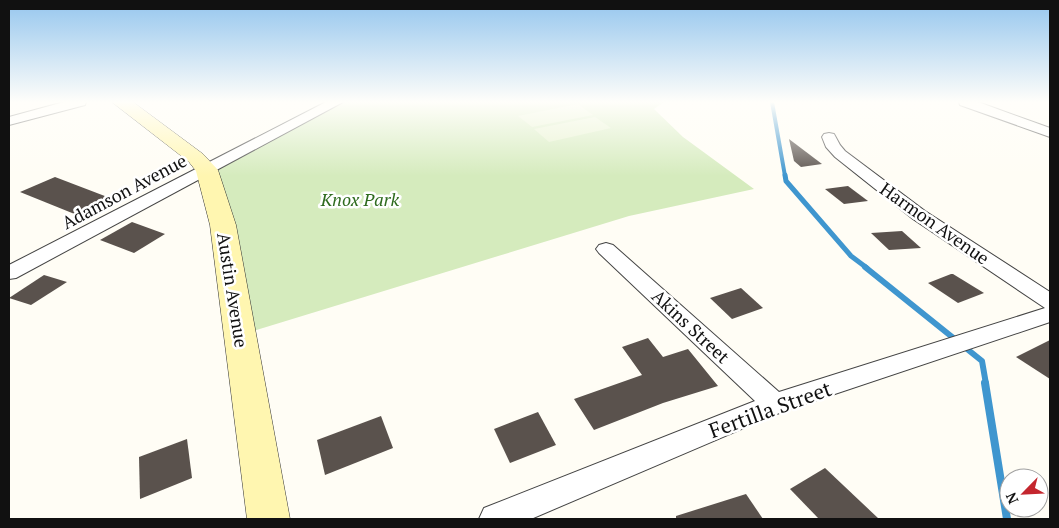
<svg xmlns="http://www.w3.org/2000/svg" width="1059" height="528" viewBox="0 0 1059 528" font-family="'PT Serif',serif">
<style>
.green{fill:#d5ebbd}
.pitch{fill:#e6f2cf}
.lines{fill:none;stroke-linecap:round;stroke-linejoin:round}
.stream-far3{stroke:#3f96cf;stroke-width:4}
.stream-far2{stroke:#3f96cf;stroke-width:5}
.stream-far1{stroke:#3f96cf;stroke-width:6}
.stream{stroke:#3f96cf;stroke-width:8}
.building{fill:#5a524d}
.street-casing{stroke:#444;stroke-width:2}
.secondary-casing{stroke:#333;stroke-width:1}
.street{fill:#fff;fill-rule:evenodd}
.secondary{fill:#fff6b0;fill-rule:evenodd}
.labels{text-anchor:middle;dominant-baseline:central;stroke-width:5;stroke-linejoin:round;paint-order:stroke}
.street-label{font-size:18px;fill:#111;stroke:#fff}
.park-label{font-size:18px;font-style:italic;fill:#2f6b1f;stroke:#fff}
.near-street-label{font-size:21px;fill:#111;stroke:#fff}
</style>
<rect width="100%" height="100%" fill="#fffdf5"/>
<!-- green -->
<path class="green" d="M337 102H664L654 109 683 137 754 189 629 216 240 335 207 170Z"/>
<!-- pitch -->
<g class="pitch">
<path d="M578 104 593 115 532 127 518 116Z"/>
<path d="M595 117 611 128 549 142 534 129Z"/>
</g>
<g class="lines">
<!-- stream-far3 -->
<path class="stream-far3" d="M772 102 785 176"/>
<!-- stream-far2 -->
<path class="stream-far2" d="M785 175 786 181 851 256 867 268"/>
<!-- stream-far1 -->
<path class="stream-far1" d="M865 267 982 361 986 384"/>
<!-- stream -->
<path class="stream" d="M985 383 1007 519"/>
</g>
<!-- building -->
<g class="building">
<path d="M789 139 822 164 801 167 794 161Z"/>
<path d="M55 177 110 198 77 215 20 192Z"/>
<path d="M848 186 868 201 844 204 825 189Z"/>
<path d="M132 222 165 234 134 253 100 240Z"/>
<path d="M902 231 921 248 889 250 871 233Z"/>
<path d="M951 274H953L984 293 958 303 928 283Z"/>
<path d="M44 275 67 282 31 305 9 298Z"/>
<path d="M741 288 763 308 732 319 710 298Z"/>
<path d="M648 338 663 357 688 349 718 386 663 403 594 430 574 399 642 375 622 347Z"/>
<path d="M1050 340V379L1016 357Z"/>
<path d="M538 412 556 445 510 463 494 429Z"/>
<path d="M381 416 393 448 325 475 317 440Z"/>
<path d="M187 439 192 478 140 499 139 457Z"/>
<path d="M825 468 879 519H819L790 489Z"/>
<path d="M746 494 763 519H676V516Z"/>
</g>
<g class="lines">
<defs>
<g id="street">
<path d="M64 102H86L85 105 9 125V117Z"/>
<path d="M326 102H343L16 278 9 279V265Z"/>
<path d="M959 102H978L1050 128V137L960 105Z"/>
<path d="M829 133 834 134 840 145 845 151 925 211 1050 292V322L784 411 531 519H479L484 508 755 401 599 253 596 249 599 245 606 243 613 245 779 392 1045 308 913 219 835 157 826 147 822 137 824 134Z"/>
</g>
<path id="secondary" d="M112 102H133L203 154 218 170 236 225 290 519H247L210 225 196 171 189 162Z"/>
</defs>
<!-- street casing -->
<use href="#street" class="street-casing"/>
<!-- secondary casing -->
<use href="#secondary" class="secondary-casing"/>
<!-- street -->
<use href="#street" class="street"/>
<!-- secondary -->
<use href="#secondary" class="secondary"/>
</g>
<!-- sky -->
<linearGradient id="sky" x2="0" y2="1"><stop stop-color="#95c6ee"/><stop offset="0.58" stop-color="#fffefa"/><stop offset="1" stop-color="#fffefa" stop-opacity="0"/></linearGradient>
<rect width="1059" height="176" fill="url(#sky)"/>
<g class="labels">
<!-- street labels -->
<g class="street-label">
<text transform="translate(124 191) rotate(-28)">Adamson Avenue</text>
<text transform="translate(935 223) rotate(35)">Harmon Avenue</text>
<text transform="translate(233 290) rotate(81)">Austin Avenue</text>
<text transform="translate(691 326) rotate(43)">Akins Street</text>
</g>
<!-- park labels -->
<g class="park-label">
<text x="360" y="199">Knox Park</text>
</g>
<!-- near-street labels -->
<g class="near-street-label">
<text transform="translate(770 409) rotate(-20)">Fertilla Street</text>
</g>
</g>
<!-- border -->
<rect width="1059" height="528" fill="none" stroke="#111111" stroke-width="20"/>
<!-- north arrow -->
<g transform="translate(1024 493) rotate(246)"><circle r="24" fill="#ffffff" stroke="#a0a0a0"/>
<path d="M0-4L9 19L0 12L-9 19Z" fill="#c4262e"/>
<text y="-8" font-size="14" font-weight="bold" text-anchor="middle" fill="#111111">N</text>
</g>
</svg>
